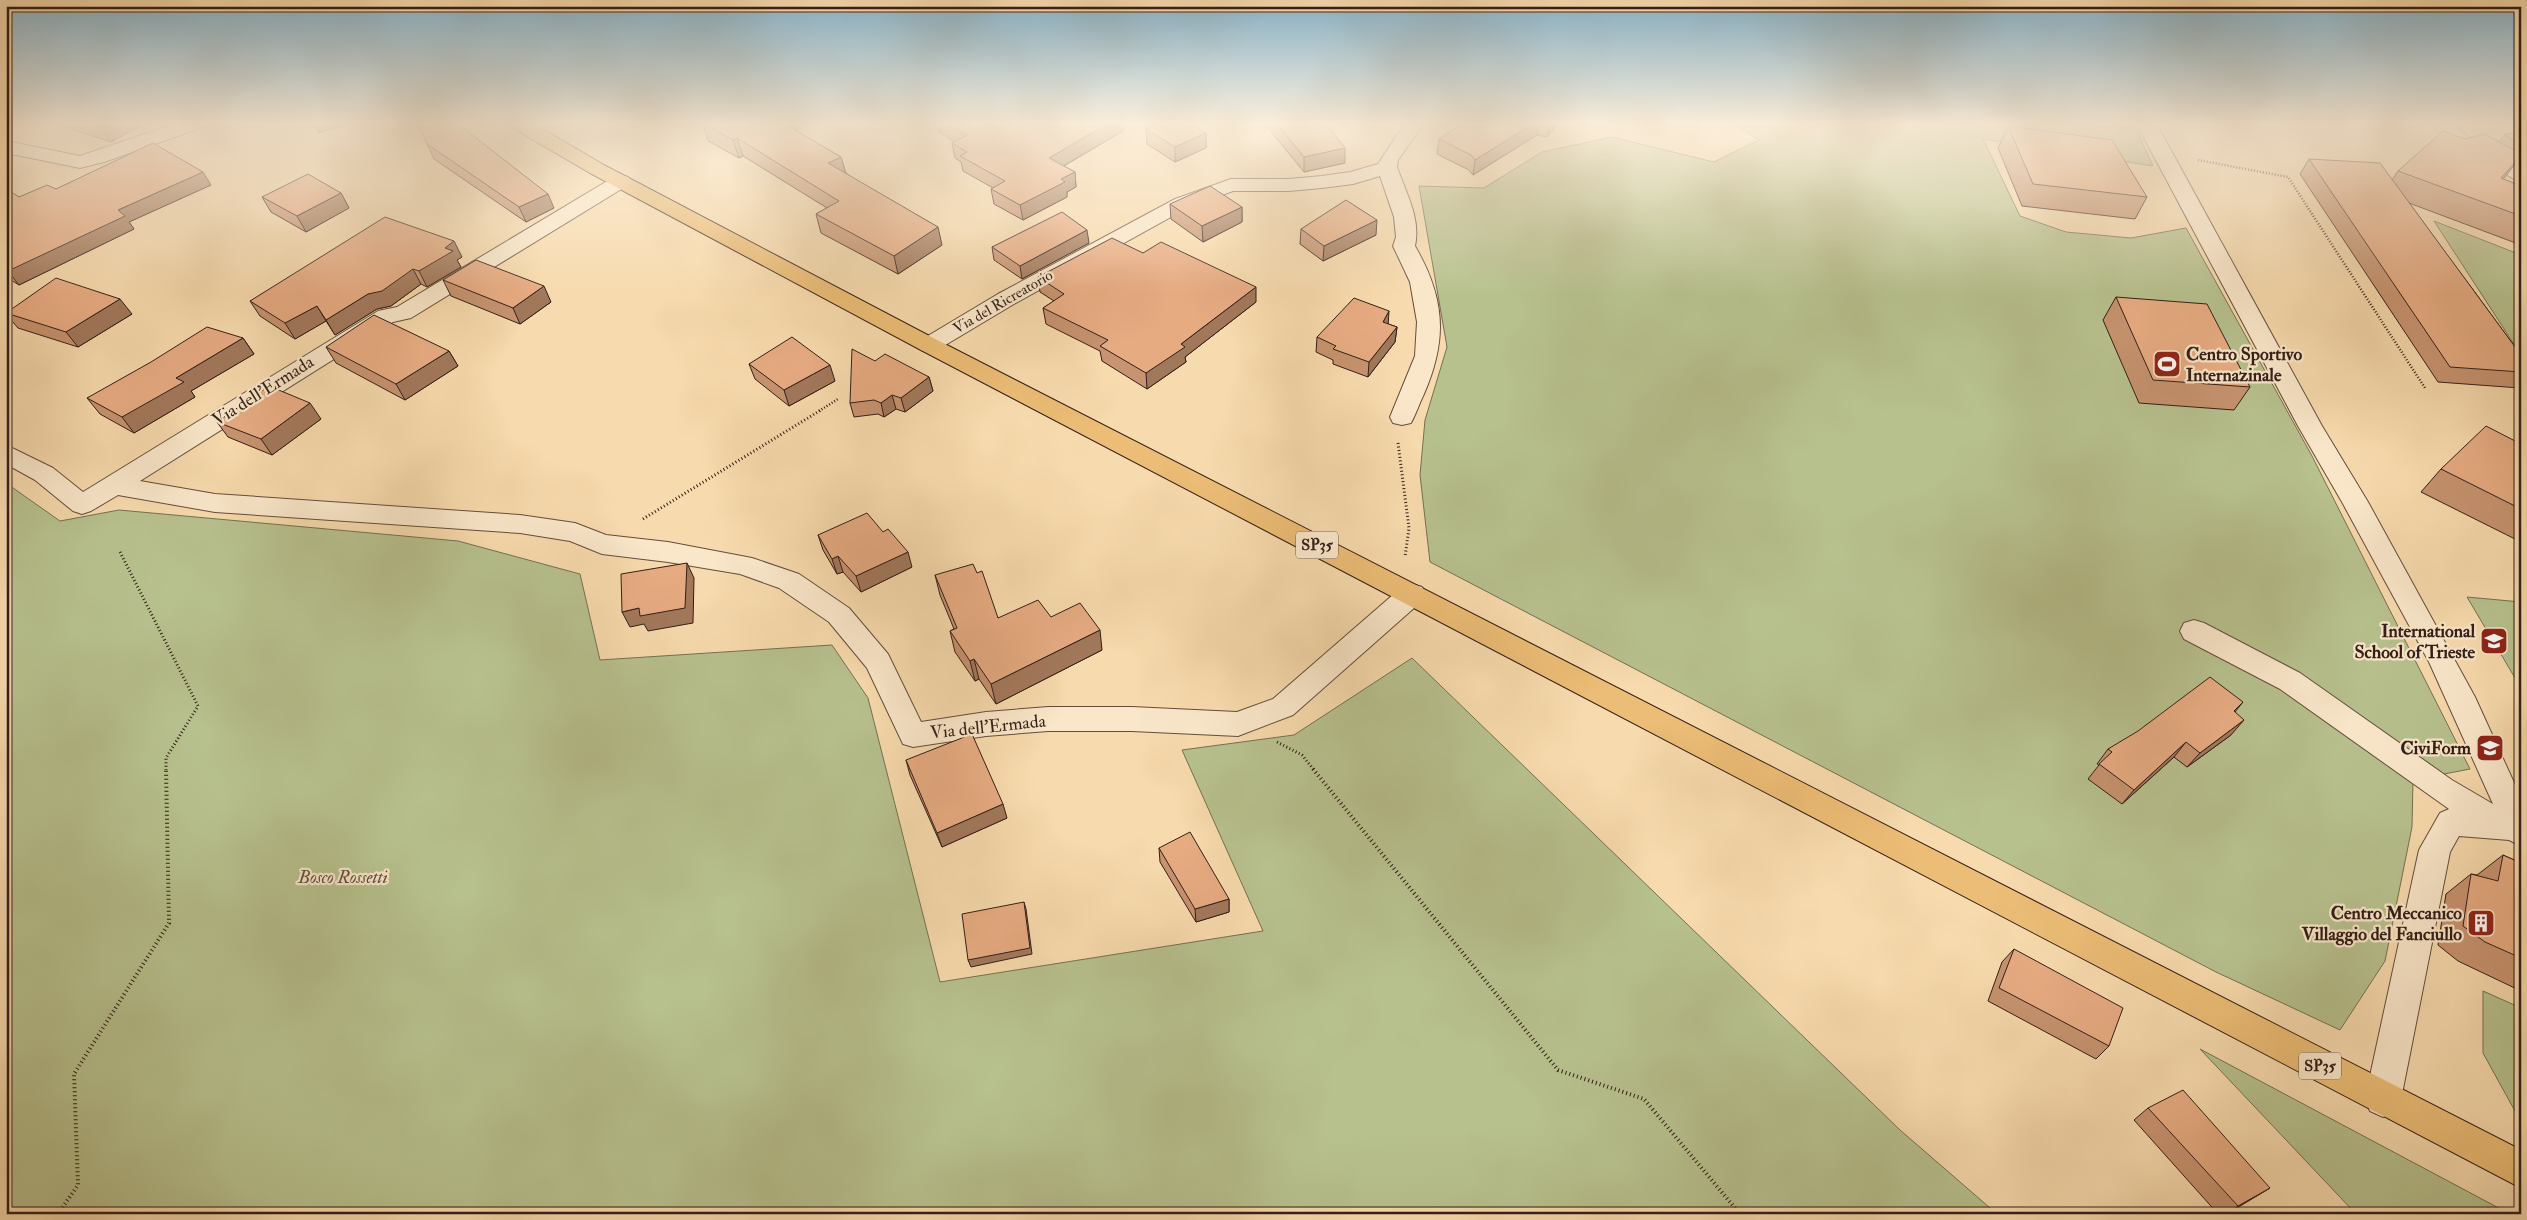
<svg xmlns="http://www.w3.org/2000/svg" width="2527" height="1220" viewBox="0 0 2527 1220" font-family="'IM FELL Double Pica',serif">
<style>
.green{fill:#b7c18e;stroke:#757052}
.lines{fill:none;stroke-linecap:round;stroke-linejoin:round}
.minor-casing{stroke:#644d3c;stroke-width:2}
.major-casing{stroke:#331e17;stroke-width:2}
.path-far2{stroke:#331e17;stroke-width:2.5;stroke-dasharray:1 2;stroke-linecap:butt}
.path-far1{stroke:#331e17;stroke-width:3;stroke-dasharray:1 2.5;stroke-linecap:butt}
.path{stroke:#331e17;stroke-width:4;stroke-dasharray:1 3;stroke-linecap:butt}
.minor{fill:#fae7ca;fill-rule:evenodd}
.major{fill:#ecbd76;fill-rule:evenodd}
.wall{fill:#c79370;stroke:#331e17}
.shaded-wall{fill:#a2785b;stroke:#331e17}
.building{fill:#e7ab82;stroke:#331e17}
.labels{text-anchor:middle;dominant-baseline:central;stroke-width:4.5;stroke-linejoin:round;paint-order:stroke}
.far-street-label{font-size:15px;fill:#331e17;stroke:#fae7ca}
.shield{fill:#fae7ca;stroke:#6f5a4d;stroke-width:1}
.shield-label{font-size:16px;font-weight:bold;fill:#331e17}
.poi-label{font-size:18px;font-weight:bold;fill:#331e17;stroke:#fae7ca;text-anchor:end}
.street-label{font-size:18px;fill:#331e17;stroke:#fae7ca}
.park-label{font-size:18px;font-style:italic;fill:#5b4f3b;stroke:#fae7ca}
</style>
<rect width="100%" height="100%" fill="#f7daad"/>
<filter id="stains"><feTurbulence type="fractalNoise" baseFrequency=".004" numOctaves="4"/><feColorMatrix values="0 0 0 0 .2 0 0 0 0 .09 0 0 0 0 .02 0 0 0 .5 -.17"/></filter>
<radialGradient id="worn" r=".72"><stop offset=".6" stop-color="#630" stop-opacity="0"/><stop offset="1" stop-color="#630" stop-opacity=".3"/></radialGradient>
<!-- green -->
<g class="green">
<path d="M1732 123H2133L2153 166 1983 139 2020 216 2066 232 2131 238 2186 228 2312 456 2470 769 2413 780 2412 827 2385 961 2340 1030 2216 972 1430 562 1420 475 1425 420 1447 347 1419 186 1484 188 1542 152 1612 137 1714 162 1759 140Z"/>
<path d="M2434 221 2521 255V355Z"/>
<path d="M6 483 60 521 119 510 458 541 580 574 600 660 832 645 868 698 940 982 1263 931 1182 750 1294 735 1412 658 1900 1130 1997 1214H6Z"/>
<path d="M2467 597 2521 602V683H2518Z"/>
<path d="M2483 991 2521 1008V1122L2483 1053Z"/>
<path d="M2200 1049 2510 1214H2356Z"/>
</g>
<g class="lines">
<defs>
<g id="minor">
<path d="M177 123H205L203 127 104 162 80 168 6 153V141L80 156Z"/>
<path d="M1405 123H1424L1398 160 1397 167C1406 193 1421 218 1415 246 1445 298 1448 339 1424 394 1419 404 1416 414 1411 423L1402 425 1393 423 1390 417 1415 356 1417 322 1410 282 1393 246 1396 237 1394 217 1380 176 1353 184 1322 188 1289 191H1233L1189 207 1014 304 937 350 929 352 921 350 917 345 921 340 998 294 1175 199 1231 179H1289L1322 176 1350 172 1378 164Z"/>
<path d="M2136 123H2156L2322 426 2368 502 2475 697 2521 798V846L2509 840 2459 836 2450 852 2401 1099 2396 1111 2383 1117 2370 1111 2365 1099 2419 850 2440 813 2449 809 2280 689 2184 639 2180 631 2184 623 2194 620 2204 623 2300 673 2452 780 2493 804 2429 662 2342 502 2298 426Z"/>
<path d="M2430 123H2451L2467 136 2521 167V181L2514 179 2453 144Z"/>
<path d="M621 175 628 177 631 181 628 185 411 318 393 322 140 481 215 494 520 515 575 523 606 535 668 542 752 558 799 574 849 608 888 654 921 722 986 712 1048 707H1132L1237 712 1273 699 1402 587 1412 584 1422 587 1426 594 1422 601 1293 715 1238 736 1132 731H1048L986 736 913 747 903 744 867 668 829 622 779 588 740 574 668 562 602 554 570 541 520 533 215 512 118 495 91 511 82 514 73 511 35 480 6 464V445L53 468 83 492 378 311 397 307 614 177Z"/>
</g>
<path id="major" d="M509 123H532L604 165 937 340 2521 1150V1188L921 350 590 173 511 127Z"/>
</defs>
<!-- minor casing -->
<use href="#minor" class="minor-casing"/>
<!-- major casing -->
<use href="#major" class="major-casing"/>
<!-- path-far2 -->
<g class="path-far2">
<path d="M2198 160 2288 177 2425 388"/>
<path d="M819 411 838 399"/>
</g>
<!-- path-far1 -->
<g class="path-far1">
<path d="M1398 443 1409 528 1405 557"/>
<path d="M643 519 821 410"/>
<path d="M120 552 198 706 166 758V770"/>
<path d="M1277 742 1302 755 1314 770"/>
</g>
<!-- path -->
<g class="path">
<path d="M1313 769 1558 1070 1644 1099 1740 1214"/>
<path d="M58 1214 78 1185 74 1074 169 923 166 769"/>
</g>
<!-- minor -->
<use href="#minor" class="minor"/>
<!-- major -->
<use href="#major" class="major"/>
</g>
<!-- wall -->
<g class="wall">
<path d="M54 123H145L111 142Z"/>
<path d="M703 123 798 132 841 157 846 173 942 245 898 274 821 233 816 214 827 208 743 156 739 158 708 141Z"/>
<path d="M937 123H1123V131L1064 166 1075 172 1076 187 1067 192V197L1023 220 994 204 991 189 993 188 963 171 961 162 955 158 952 143 955 142 939 132Z"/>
<path d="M1264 123H1325L1345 163 1304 172Z"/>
<path d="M1334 123H1347V126Z"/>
<path d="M1498 123H1558L1547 137 1537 135 1473 175 1469 170 1437 154 1439 139 1495 127Z"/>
<path d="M2008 126 2147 197 2135 219 2022 206 1998 148Z"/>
<path d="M1146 129 1206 133V148L1175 162 1147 144Z"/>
<path d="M2521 131V159L2518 163 2516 162 2503 179 2521 186V245L2409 203 2521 355V387L2520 388 2438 382 2300 174 2309 159 2392 180 2398 171 2465 139 2499 142 2504 135Z"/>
<path d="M427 144 554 208 526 222 434 159Z"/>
<path d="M211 185 129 222 134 229 19 285 6 277V189L19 197 56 189Z"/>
<path d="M341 193 349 208 306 232 271 212 262 197Z"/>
<path d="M1170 204 1242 207V222L1203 242 1171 219Z"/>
<path d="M1301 229 1376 235 1323 261 1300 244Z"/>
<path d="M1089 243 1022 279 994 260 992 247Z"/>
<path d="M1143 253 1256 302 1185 357 1186 362 1147 389 1102 361 1100 351 1046 324 1043 308 1054 301 1040 292 1038 277Z"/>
<path d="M462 257 457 260 461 267 427 287 421 284 391 306 377 309 335 335 326 321 295 339 260 316 250 301Z"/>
<path d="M443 280 551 302 520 324 451 296Z"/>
<path d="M2116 297 2250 387 2234 410 2139 403 2103 320Z"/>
<path d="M6 312 132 314 78 347 18 328 6 314Z"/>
<path d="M1388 324 1397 327 1395 342 1368 377 1333 364V360L1316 352 1317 337Z"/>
<path d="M243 338 254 354 191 391 195 397 134 433 100 414 87 398Z"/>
<path d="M326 347 449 351 458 366 405 400 336 363Z"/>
<path d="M875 361 929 377 933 391 905 412 896 409 884 417 878 414 854 417 850 403Z"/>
<path d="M749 364 835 381 789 406 755 379Z"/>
<path d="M321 419 272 455 228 437 217 422Z"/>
<path d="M2521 444V542L2421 492 2441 469Z"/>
<path d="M818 535 912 567 861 592 843 572 837 574 823 550Z"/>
<path d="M935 575 998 618 1051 617 1102 650 996 704 979 679 975 681 955 652 950 631 954 629 940 595Z"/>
<path d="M2235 712 2231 735 2187 767 2174 757 2122 804 2088 779 2099 765 2097 764 2108 749Z"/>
<path d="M906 760 1007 818 942 847 910 775Z"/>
<path d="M1159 848 1229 899V912L1196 922 1160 862Z"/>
<path d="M2503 855 2521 863V991L2458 961 2438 945 2446 894 2471 874 2477 875Z"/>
<path d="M2014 949 2109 1046 2096 1059 1988 1001 2002 962Z"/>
<path d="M2148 1108 2270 1188 2227 1214H2218L2134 1120Z"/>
</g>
<!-- shaded-wall -->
<g class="shaded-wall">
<path d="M98 123H145L111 142Z"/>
<path d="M314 123H342L343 126 319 133Z"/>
<path d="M1109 123H1123V131L1051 173 1049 158Z"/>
<path d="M1534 123H1539L1537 135 1473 175 1475 160Z"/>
<path d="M1550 123H1558L1547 137Z"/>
<path d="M796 124 801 142 790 127Z"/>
<path d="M1206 133V148L1175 162V147Z"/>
<path d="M737 138 743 156 739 158 733 140Z"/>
<path d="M1345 148V163L1304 172V157Z"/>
<path d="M2521 156 2506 176 2484 200 2501 178Z"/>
<path d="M841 157 846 175 828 163Z"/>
<path d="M203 172 211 185 129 222 134 229 19 285 8 271 118 210Z"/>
<path d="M1075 172 1076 187 1067 192V197L1023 220 1020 205 1061 179Z"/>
<path d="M341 193 349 208 306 232 297 216Z"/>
<path d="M548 194 554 208 526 222 519 207Z"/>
<path d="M1242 207V222L1203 242 1202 226Z"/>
<path d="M1377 220 1376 235 1323 261 1324 246Z"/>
<path d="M938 227 942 245 898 274 894 256Z"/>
<path d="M1087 230 1089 243 1022 279 1020 266Z"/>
<path d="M454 241 462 257 457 260 461 267 427 287 419 271 445 248Z"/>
<path d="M413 269 421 284 391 306 377 309 335 335 326 320 368 294Z"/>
<path d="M544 286 551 302 520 324 513 308Z"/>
<path d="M1256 287V302L1185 357 1186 362 1147 389 1146 373 1181 344Z"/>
<path d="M120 299 132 314 78 347 66 332Z"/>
<path d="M317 306 326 321 295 339 285 323Z"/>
<path d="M1389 311 1388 327 1383 322Z"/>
<path d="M1397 327 1395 342 1368 377 1369 362Z"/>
<path d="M243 338 254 354 191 391 195 397 134 433 122 417 176 378Z"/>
<path d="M449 351 458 366 405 400 396 384Z"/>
<path d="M830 365 835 381 789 406 784 390Z"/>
<path d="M929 377 933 391 905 412 901 398Z"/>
<path d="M892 395 896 409 884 417 881 403Z"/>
<path d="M310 403 321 419 272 455 261 439Z"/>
<path d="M908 552 912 567 861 592 856 576Z"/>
<path d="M838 556 843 572 837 574 832 559Z"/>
<path d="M687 563 694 578 693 623 648 631 644 624 630 627 622 612 639 608Z"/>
<path d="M1100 630 1102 650 996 704 991 684Z"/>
<path d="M974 659 979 679 975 681 970 661Z"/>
<path d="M2243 702 2231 717 2234 711Z"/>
<path d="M2244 720 2231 735 2187 767 2200 753Z"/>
<path d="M2186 742 2174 757 2122 804 2134 790Z"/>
<path d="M1003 804 1007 818 942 847 937 833Z"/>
<path d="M1229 899V912L1196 922 1195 909Z"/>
<path d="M1024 902 1026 909 1032 954 971 967 968 960Z"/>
<path d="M2270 1188 2253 1198 2226 1214 2238 1206Z"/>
</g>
<!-- building -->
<g class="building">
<path d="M418 123H457L548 194 519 207 427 144Z"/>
<path d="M703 123H794L796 124 790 127 841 157 828 163 938 227 894 256 816 214 839 201 737 138 733 140Z"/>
<path d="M946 123H1109L1049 158 1075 172 1061 179 1065 182 1020 205 991 189 1005 181 960 156 967 152 952 143 967 135Z"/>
<path d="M1159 123H1190L1206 133 1175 147 1146 129Z"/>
<path d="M1276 123H1325L1345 148 1304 157Z"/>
<path d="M1464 123H1488L1495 127 1498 123H1534L1475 160 1471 155 1439 139Z"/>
<path d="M2008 126 2112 140 2147 197 2033 184Z"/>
<path d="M2443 131 2465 139 2485 134 2521 154V156L2501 178 2521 186V216L2398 171Z"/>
<path d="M2521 131V144L2504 135Z"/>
<path d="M153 143 203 172 118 210 125 216 8 271 6 270V189L19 197 47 185 56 189Z"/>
<path d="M2309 159 2380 163 2521 355V372L2450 367Z"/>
<path d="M308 174 341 193 297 216 262 197Z"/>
<path d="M1210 186 1242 207 1202 226 1170 204Z"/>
<path d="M1346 200 1377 220 1324 246 1301 229Z"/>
<path d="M1062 212 1087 230 1020 266 992 247Z"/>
<path d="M385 217 454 241 445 248 453 251 419 271 413 269 382 291 368 294 326 320 317 306 285 323 250 301Z"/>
<path d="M1112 238 1143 253 1161 242 1256 287 1181 344 1185 347 1146 373 1100 346 1108 340 1043 308 1064 294 1038 277Z"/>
<path d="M476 260 544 286 513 308 443 280Z"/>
<path d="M56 278 120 299 66 332 6 313Z"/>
<path d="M2116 297 2207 304 2250 387 2153 380Z"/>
<path d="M1354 298 1389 311 1383 322 1397 327 1369 362 1333 349 1336 346 1317 337Z"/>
<path d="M374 315 449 351 396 384 326 347Z"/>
<path d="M207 327 243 338 176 378 184 382 122 417 87 398 151 362Z"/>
<path d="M792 337 830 365 784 390 749 364Z"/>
<path d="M852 349 875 361 885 354 929 377 901 398 892 395 881 403 874 400 850 403Z"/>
<path d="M269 386 310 403 261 439 217 422Z"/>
<path d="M2486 426 2521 444V509L2441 469Z"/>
<path d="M867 513 883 532 888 529 908 552 856 576 838 556 832 559 818 535Z"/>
<path d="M687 563 685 608 640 616 639 608 622 612 621 574Z"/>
<path d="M973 564 977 573 982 571 998 618 1038 600 1051 617 1080 603 1100 630 991 684 974 659 970 661 950 631 957 628 935 575Z"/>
<path d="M2210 677 2243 702 2234 711 2244 720 2200 753 2186 742 2134 790 2099 764 2112 752 2108 749 2138 731Z"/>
<path d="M972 734 1003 804 937 833 906 760Z"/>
<path d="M1190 832 1229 899 1195 909 1159 848Z"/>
<path d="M2503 855 2521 863V958L2485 942 2463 926 2471 874 2498 881Z"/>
<path d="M1024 902 1030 948 968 960 962 914Z"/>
<path d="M2014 949 2123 1008 2109 1046 1999 988Z"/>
<path d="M2183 1090 2270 1188 2238 1206 2148 1108Z"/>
</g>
<!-- sky -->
<linearGradient id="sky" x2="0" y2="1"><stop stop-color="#8ab7cf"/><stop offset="0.42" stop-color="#fbeeda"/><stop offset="1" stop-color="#fbeeda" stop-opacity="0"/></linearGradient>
<rect width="2527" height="294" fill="url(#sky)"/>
<!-- icons -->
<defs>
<symbol id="stadium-square" viewBox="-11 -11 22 22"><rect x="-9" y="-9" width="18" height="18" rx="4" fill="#8f2418" stroke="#fae7ca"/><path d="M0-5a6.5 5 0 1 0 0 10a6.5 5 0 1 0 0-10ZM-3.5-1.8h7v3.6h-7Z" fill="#fff"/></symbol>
<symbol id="school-square" viewBox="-11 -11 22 22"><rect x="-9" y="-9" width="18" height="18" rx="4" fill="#8f2418" stroke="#fae7ca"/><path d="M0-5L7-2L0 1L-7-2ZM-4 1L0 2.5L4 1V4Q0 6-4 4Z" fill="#fff"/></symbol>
<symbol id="building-square" viewBox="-11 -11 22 22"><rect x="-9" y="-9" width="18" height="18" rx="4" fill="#8f2418" stroke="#fae7ca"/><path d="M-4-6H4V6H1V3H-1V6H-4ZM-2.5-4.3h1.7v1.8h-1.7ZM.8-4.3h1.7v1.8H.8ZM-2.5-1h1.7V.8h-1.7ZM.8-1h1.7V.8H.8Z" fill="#fff"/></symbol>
</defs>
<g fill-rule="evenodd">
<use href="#stadium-square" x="2151" y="348" width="32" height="32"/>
<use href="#school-square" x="2478" y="625" width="32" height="32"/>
<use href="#school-square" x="2474" y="732" width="32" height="32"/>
<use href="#building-square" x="2465" y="907" width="32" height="32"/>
</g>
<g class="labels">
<!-- far-street labels -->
<g class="far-street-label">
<text transform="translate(1003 302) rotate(-30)">Via del Ricreatorio</text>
</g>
<!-- shield labels -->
<g class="shield">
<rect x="1296" y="531.5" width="42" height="27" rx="4"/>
<rect x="2299" y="1052.5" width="42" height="27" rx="4"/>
</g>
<g class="shield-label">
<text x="1317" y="545">SP35</text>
<text x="2320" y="1066">SP35</text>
</g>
<!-- poi labels -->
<g class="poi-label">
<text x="2186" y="354" text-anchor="start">Centro Sportivo<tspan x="2186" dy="21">Internazinale</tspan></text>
<text x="2475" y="631">International<tspan x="2475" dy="21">School of Trieste</tspan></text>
<text x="2471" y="748">CiviForm</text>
<text x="2462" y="913">Centro Meccanico<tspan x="2462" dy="21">Villaggio del Fanciullo</tspan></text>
</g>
<!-- street labels -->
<g class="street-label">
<text transform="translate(263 391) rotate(-32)">Via dell'Ermada</text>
<text transform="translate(988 727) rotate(-6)">Via dell'Ermada</text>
</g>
<!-- park labels -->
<g class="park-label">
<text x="343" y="877">Bosco Rossetti</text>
</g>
</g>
<!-- margin -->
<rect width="2527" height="1220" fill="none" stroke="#f7daad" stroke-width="25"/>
<rect x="8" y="8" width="2512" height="1205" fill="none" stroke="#331e17" stroke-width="2.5"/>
<rect x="12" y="12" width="2502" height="1195" fill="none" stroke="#331e17"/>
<rect width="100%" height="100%" filter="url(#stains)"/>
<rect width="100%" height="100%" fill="url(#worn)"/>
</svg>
